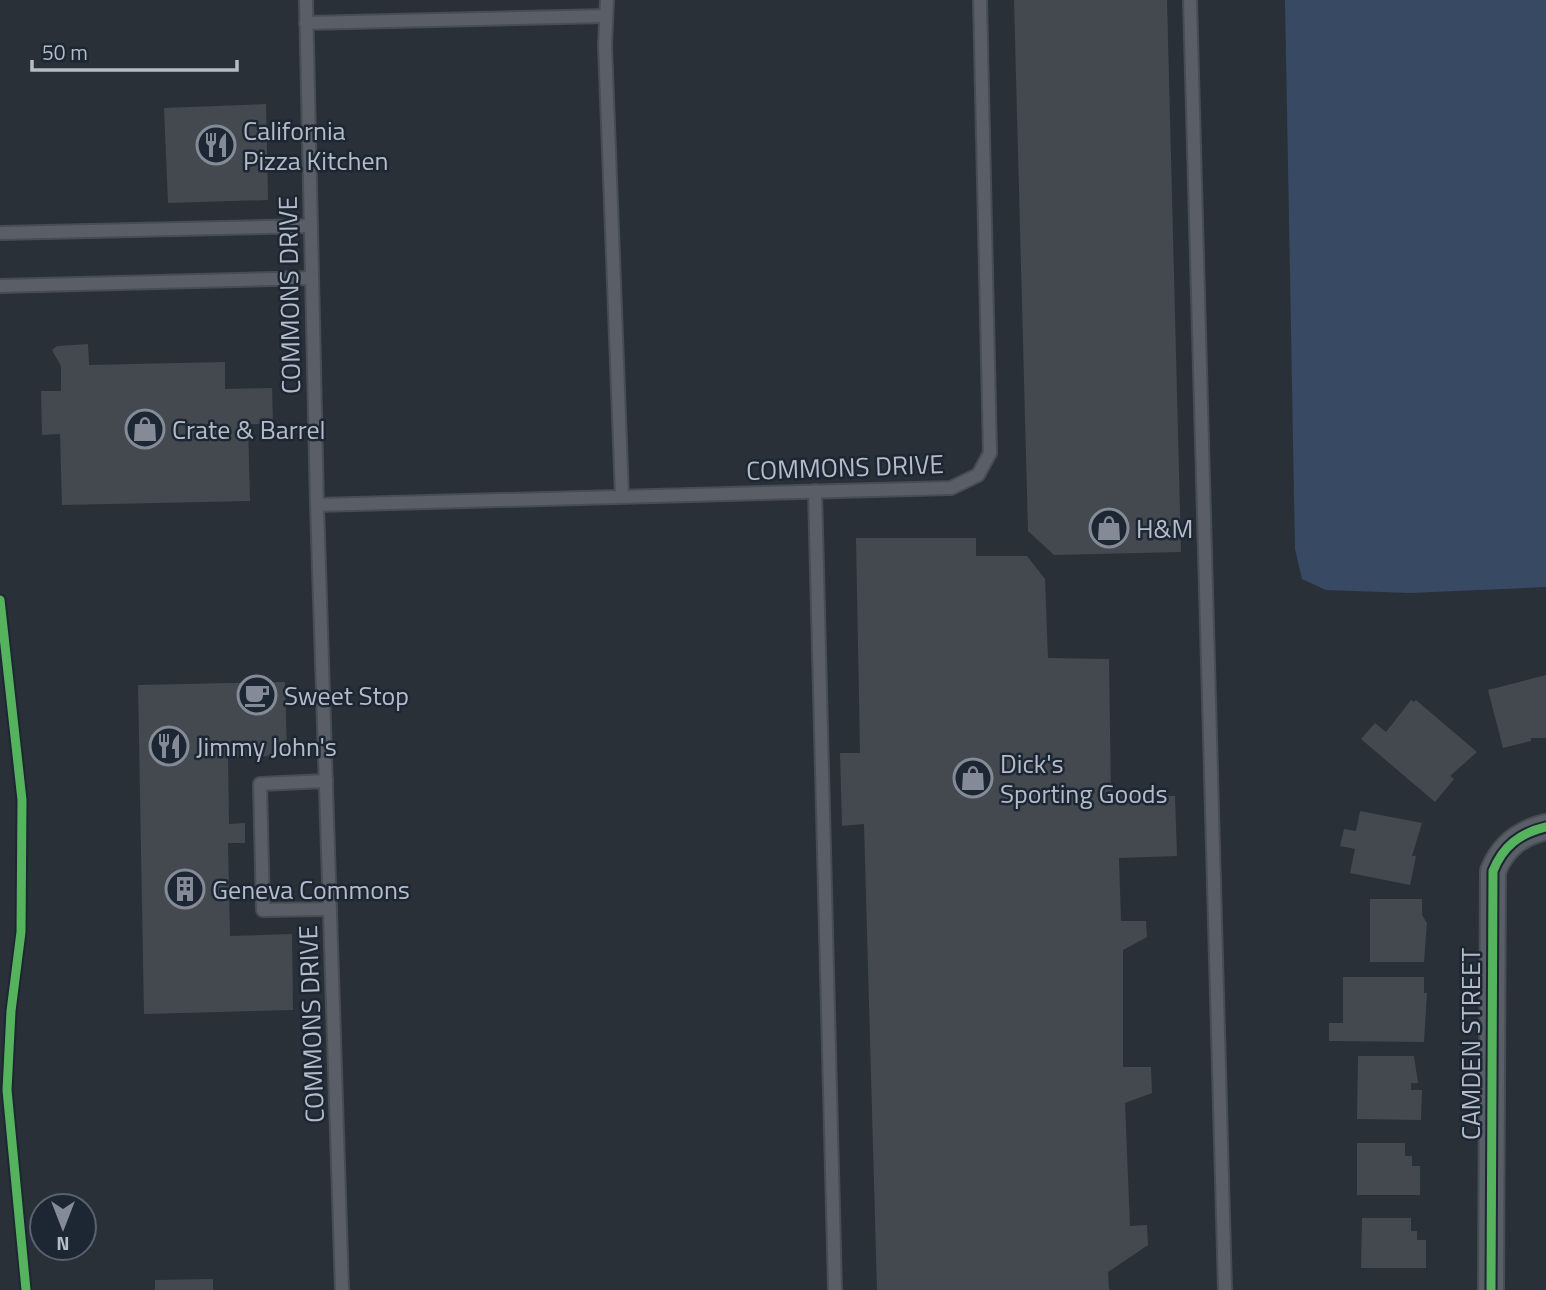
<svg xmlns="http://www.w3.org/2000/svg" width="1546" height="1290" viewBox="0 0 1546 1290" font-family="'Titillium Web',sans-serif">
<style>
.water{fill:#384963}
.building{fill:#444950}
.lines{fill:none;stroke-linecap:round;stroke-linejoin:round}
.service-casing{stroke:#484c53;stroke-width:16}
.minor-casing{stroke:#484c53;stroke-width:28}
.service{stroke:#5a5e66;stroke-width:12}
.minor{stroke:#5a5e66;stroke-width:24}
.cycleway-casing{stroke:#1d2633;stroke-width:13}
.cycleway{stroke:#56b35d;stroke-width:9}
.labels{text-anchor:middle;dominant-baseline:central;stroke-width:5;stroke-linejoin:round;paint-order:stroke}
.poi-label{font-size:26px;fill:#b4bcc9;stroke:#1d2633;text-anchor:start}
.street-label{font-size:26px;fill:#b4bcc9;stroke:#1d2633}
</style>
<rect width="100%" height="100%" fill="#2a3038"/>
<!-- water -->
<path class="water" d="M1285 0H1546V587L1410 593 1326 590 1302 579 1295 549Z"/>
<!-- building -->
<g class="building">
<path d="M1014 0H1167L1181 552 1054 555 1028 531Z"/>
<path d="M266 104 268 200 168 203 164 108Z"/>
<path d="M88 344 89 365 225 362V389L272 388 273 424H248L250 501 62 505 60 434 42 435 41 391H61V366L52 350 57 346Z"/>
<path d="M856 538H976V556H1027L1045 579 1048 658 1109 659 1111 796H1175L1177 856 1119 858 1121 921H1146L1147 937 1123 950V1067H1151L1152 1093 1125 1103 1130 1226 1147 1225 1148 1245 1108 1272 1109 1290H877L864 824 842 826 840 753H860Z"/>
<path d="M1546 675V738H1531V741L1503 748 1488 690Z"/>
<path d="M285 682 287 756 228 757 229 824 245 823V843H228L230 936 292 934 293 1010 144 1014 138 685Z"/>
<path d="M1411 700 1414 702 1416 700 1477 752 1450 776 1454 779 1435 802 1361 739 1375 723 1386 732Z"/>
<path d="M1360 811 1422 823 1412 856H1416L1410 885 1350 873 1355 849 1340 846 1344 829 1356 831Z"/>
<path d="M1370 899H1422V915L1427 923 1424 962H1370Z"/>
<path d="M1343 977H1424V993H1427L1424 1042 1329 1041V1023H1343Z"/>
<path d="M1358 1056H1414L1418 1083H1411V1090H1422L1421 1120 1357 1119Z"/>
<path d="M1357 1143H1405V1156H1412V1166H1420V1195H1357Z"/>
<path d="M1362 1218H1411V1231H1417V1240H1426V1268H1361Z"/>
<path d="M213 1279V1290H155V1280Z"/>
</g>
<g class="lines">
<defs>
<g id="service">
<path d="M306 0 317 505 342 1290"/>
<path d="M607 0 605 45 622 496"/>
<path d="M1190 0 1225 1290"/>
<path d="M306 23 606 16"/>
<path d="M0 233 311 226"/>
<path d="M0 286 312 278"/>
<path d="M815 491 835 1290"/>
<path d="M317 505 951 488 978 475 990 453 980 0"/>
<path d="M326 781 260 784 263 910 330 909"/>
</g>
<path id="minor" d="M1491 1290 1493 871C1503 846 1520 833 1546 827"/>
</defs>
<!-- service casing -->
<use href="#service" class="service-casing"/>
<!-- minor casing -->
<use href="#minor" class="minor-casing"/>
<!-- service -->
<use href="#service" class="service"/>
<!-- minor -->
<use href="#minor" class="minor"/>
<defs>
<g id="cycleway">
<path d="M0 600 22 800 21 932 11 1011 7 1090 26 1290"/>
<path d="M1491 1290 1493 871C1503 846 1520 833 1546 827"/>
</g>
</defs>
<!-- cycleway casing -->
<use href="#cycleway" class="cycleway-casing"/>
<!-- cycleway -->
<use href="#cycleway" class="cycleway"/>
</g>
<!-- icons -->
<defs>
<symbol id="restaurant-ring" viewBox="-11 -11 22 22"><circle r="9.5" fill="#1d2633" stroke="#848b96" stroke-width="1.5"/><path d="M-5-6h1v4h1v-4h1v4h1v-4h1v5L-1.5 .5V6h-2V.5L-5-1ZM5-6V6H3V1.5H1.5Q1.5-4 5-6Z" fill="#848b96"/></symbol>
<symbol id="shop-ring" viewBox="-11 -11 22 22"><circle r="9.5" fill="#1d2633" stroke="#848b96" stroke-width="1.5"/><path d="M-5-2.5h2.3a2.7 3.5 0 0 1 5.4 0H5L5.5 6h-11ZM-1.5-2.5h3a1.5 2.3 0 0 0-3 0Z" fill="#848b96"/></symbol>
<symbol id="cafe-ring" viewBox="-11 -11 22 22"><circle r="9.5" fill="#1d2633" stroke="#848b96" stroke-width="1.5"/><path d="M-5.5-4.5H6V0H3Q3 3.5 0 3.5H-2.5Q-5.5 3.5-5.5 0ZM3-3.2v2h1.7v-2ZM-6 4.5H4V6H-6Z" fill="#848b96"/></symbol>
<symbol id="building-ring" viewBox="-11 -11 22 22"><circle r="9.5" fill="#1d2633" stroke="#848b96" stroke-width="1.5"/><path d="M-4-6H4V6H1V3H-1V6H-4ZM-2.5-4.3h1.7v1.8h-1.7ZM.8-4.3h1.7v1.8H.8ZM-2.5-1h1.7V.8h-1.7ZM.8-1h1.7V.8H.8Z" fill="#848b96"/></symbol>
</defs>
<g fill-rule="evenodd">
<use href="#restaurant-ring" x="194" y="123" width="44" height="44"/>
<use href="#shop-ring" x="123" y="407" width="44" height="44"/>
<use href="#shop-ring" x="1087" y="506" width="44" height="44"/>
<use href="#cafe-ring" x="235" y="673" width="44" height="44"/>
<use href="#restaurant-ring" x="147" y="724" width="44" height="44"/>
<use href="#shop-ring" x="951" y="756" width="44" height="44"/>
<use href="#building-ring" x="163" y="867" width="44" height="44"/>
</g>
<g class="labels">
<!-- poi labels -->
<g class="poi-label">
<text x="243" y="130">California<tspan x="243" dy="30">Pizza Kitchen</tspan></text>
<text x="172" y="429">Crate &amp; Barrel</text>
<text x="1136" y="528">H&amp;M</text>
<text x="284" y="695">Sweet Stop</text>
<text x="196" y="746">Jimmy John's</text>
<text x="1000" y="763">Dick's<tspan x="1000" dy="30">Sporting Goods</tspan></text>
<text x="212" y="889">Geneva Commons</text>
</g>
<!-- street labels -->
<g class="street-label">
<text transform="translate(289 295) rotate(-91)">COMMONS DRIVE</text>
<text transform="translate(845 467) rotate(-2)">COMMONS DRIVE</text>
<text transform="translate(311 1024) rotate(-92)">COMMONS DRIVE</text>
<text transform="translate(1470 1044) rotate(-90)">CAMDEN STREET</text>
</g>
</g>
<!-- north arrow -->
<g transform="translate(63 1227) rotate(180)"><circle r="33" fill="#1d2633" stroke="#59626f" stroke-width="2"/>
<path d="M0-5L12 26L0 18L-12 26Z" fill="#848b96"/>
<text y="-10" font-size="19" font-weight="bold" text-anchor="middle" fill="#b4bcc9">N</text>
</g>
<!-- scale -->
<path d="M32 60v10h205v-10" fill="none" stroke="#b4bcc9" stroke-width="3.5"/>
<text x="42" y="60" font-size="21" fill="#b4bcc9" stroke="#1d2633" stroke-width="5" paint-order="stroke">50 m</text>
</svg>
